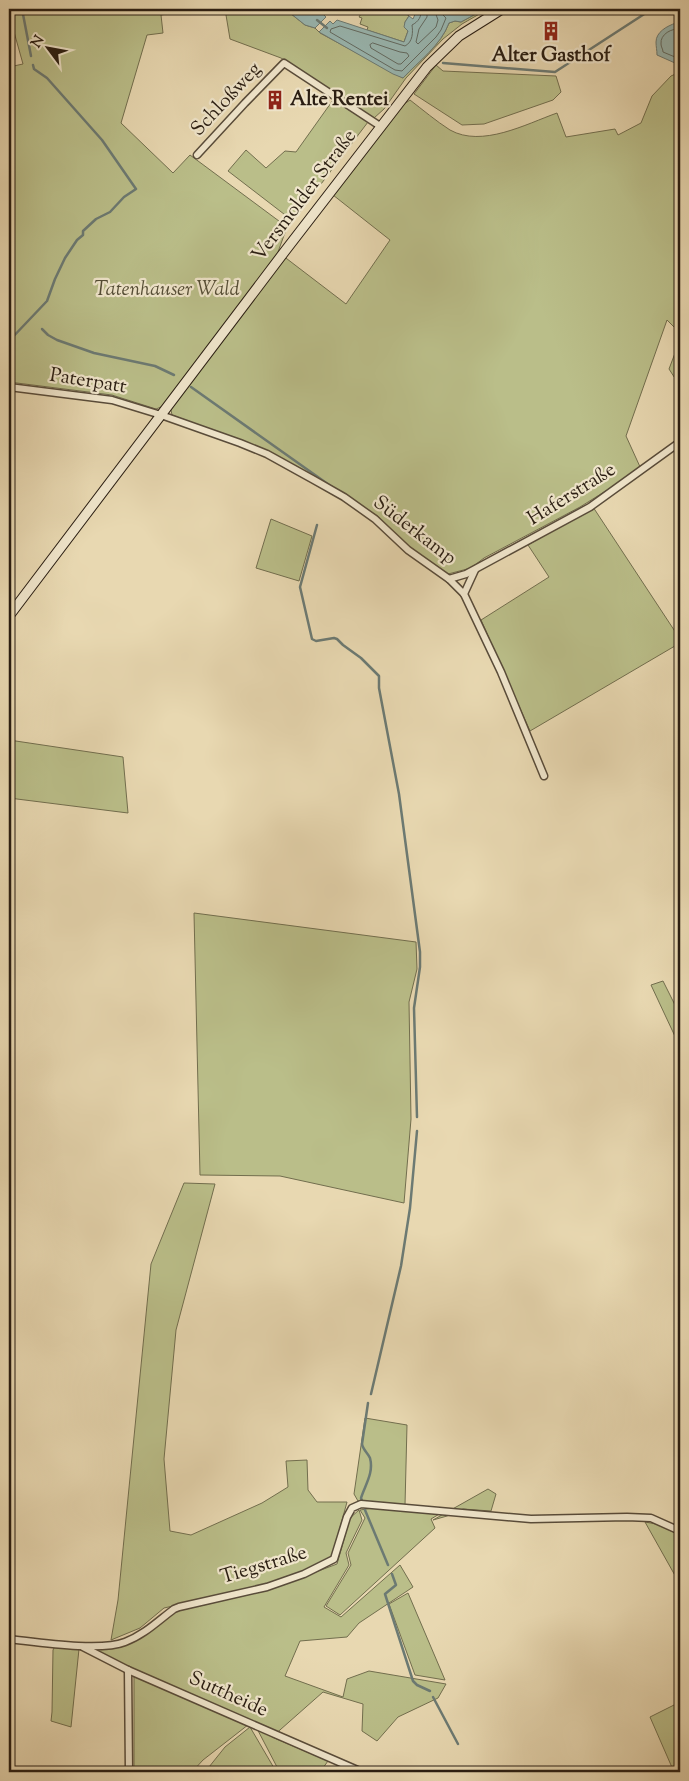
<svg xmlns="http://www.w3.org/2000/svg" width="689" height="1781" viewBox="0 0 689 1781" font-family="'Sorts Mill Goudy',serif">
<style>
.green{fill:#babe89;stroke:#726e4e}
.water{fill:#99b8b3;stroke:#6c7a73}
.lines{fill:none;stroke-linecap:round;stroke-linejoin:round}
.shore{stroke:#616a62;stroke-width:1}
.stream{stroke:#6c7a73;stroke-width:2.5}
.minor-casing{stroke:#594c3a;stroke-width:9}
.secondary-casing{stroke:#291d12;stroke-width:11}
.minor{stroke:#f0e6cc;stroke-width:6}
.secondary{stroke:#f0e6cc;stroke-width:9}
.labels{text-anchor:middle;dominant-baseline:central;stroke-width:4.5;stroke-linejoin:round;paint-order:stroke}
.poi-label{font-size:20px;font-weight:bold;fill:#291d12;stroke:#f0e6cc}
.street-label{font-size:20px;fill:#291d12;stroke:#f0e6cc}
.park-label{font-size:20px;font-style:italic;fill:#544d36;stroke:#f0e6cc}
</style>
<rect width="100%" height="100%" fill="#e8d8b1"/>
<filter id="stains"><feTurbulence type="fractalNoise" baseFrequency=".004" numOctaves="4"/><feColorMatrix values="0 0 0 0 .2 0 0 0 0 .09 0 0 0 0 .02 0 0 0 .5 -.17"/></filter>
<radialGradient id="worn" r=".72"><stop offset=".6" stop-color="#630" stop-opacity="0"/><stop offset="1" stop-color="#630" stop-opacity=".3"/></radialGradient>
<!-- green -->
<g class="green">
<path d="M9 9H196L161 15 163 33 147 35 121 123 173 173 190 155 287 227 278 252 346 304 390 240 333 195 404 104 410 100C423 110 436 121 450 130 482 148 526 124 557 113L566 137 615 129 618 135 641 123 652 96 671 76 680 72V333L667 320 626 436 641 469 580 507 484 558 471 568 448 574 408 547 379 517 337 490 268 451 172 415 171 410 161 407 156 409 112 395 9 382V67L23 64 9 14Z"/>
<path d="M225 9H285L305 25 315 28 320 33 403 78C419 61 441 45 449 23L455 21 461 22 485 9H488L462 24 443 39 406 78 384 109 374 118 281 58 230 39Z"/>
<path d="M364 9H400L409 16 405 22 406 29 408 31 404 42 367 30 368 27 360 24 362 18 359 17Z"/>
<path d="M436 65 443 71 556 76 561 92 553 100 484 124 462 125 414 94Z"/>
<path d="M333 100 368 122 293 221 228 171 246 150 266 168 285 151 296 152Z"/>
<path d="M680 340V386L669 369Z"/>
<path d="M593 507 680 639V643L530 731 481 620 549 577 528 545Z"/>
<path d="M271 519 312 536 299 581 256 568Z"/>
<path d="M9 740 123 757 128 813 9 798Z"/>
<path d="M194 913 416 942 417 969 409 1002 411 1119 404 1203 280 1176 200 1175Z"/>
<path d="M663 981 680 1015V1047L651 985Z"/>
<path d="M184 1183 215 1184 176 1330 164 1459 170 1531 191 1535 262 1503 288 1487 286 1461 307 1460 308 1490 317 1502H347L332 1557 303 1572 266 1585 164 1608 140 1628 111 1640 118 1600 151 1264Z"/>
<path d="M365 1418 407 1425 405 1505 358 1501 354 1494Z"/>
<path d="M488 1489 496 1494 491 1511 463 1509 447 1516 433 1520Z"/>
<path d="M373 1508 441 1513 431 1519 435 1528 340 1615 326 1606 351 1565 348 1553 365 1518 360 1510Z"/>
<path d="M359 1510 362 1520 346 1553 349 1565 324 1607 341 1617 400 1565 413 1587 359 1623 347 1637 300 1641 285 1676 343 1697 347 1679 369 1671 446 1684 438 1698 398 1717 377 1741 362 1731 363 1704 323 1692 272 1737 328 1761 320 1772H292L277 1767 253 1721 203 1760 192 1772H134V1672L96 1652V1649L142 1634 169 1613 268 1590 337 1564 350 1518Z"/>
<path d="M645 1522 656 1524 680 1535V1589L677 1579Z"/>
<path d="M408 1593 445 1680 415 1675 389 1604Z"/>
<path d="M55 1646 79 1649 71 1727 51 1721 52 1712 53 1650Z"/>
<path d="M680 1702V1772H674L650 1717Z"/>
<path d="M250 1727 274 1768 283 1772H205L225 1747Z"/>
</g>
<!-- water -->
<g class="water">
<path d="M285 9H328L323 14 326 17 315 28 305 25Z"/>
<path d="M412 9H445L446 12 452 9H485L461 22 455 21 449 23C441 45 419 61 403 78L393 74 319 32 330 21 333 24 337 20 404 42 408 31 404 27 405 22 409 16 413 19 416 12Z"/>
<path d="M676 23 680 25V62L675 63 657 55C657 50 656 47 656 42 656 32 667 26 676 23Z"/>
</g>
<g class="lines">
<!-- shore -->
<g class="shore">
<path d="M420 9C423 16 418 22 412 25 413 32 413 42 405 46L340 26 331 29 330 32 395 70 402 71 436 37 441 30 446 18 441 13 440 9"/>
<path d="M427 9V17L419 29 416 42 418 44 436 27 438 20 434 9"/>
<path d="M680 29C672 28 660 34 661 44 661 47 663 49 663 52L675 57H680"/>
<path d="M373 43 400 52 407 53 409 56 401 64H398L371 48 370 45Z"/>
</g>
<!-- stream -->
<g class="stream">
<path d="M22 9 31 56"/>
<path d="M317 20 327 28"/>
<path d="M443 63 555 72 652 9"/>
<path d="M42 329 48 335 57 340 94 353 155 366 174 375"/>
<path d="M9 341 47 301 55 279 65 258 77 240 83 235V231L96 219 110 212 124 197 136 189 102 140 47 78 34 69 33 65"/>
<path d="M191 387 332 487"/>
<path d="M317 525 300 587 312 639 316 641 334 638 337 639 343 645 361 658 379 676V688L399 794 420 952V967L414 1008 417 1117"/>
<path d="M371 1394 401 1266 410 1208 417 1131"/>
<path d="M362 1501 361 1498C365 1485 374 1473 370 1458 368 1453 363 1450 362 1444L368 1403"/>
<path d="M365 1510 388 1565"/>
<path d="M392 1574 396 1585 385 1594 413 1681 417 1685 430 1691"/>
<path d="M433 1697 458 1744"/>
</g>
<defs>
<g id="minor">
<path d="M197 155 245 103 284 63 380 126"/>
<path d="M9 387 112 400 161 415 240 443 267 454 314 480 344 497 375 519 408 550 449 579 464 594 501 672 544 776"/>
<path d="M449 579 466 574 590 507 680 442"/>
<path d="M464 594 475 570"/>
<path d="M9 1639C37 1642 100 1652 125 1642 144 1635 158 1621 174 1609L179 1607 267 1587 304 1574 334 1559 347 1517 352 1508 361 1504 531 1519 627 1517 651 1518 680 1531"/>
<path d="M83 1647 128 1670 362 1772"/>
<path d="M128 1670 129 1772"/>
</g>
<path id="secondary" d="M9 616 285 251 427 67 459 36 502 9"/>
</defs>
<!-- minor casing -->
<use href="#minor" class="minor-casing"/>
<!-- secondary casing -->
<use href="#secondary" class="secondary-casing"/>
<!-- minor -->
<use href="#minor" class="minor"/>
<!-- secondary -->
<use href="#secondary" class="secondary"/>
</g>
<!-- icons -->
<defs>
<symbol id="building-bare" viewBox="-9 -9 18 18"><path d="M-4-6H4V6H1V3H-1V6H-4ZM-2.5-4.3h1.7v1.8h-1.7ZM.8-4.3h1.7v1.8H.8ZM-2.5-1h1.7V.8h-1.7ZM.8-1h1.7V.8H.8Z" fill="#8f2418" stroke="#f0e6cc" stroke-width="2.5" paint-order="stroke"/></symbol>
</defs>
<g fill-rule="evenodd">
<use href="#building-bare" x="537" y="17" width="28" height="28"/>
<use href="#building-bare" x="261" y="86" width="28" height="28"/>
</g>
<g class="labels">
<!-- poi labels -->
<g class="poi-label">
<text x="551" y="56">Alter Gasthof</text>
<text x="290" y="100" text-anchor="start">Alte Rentei</text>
</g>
<!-- street labels -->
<g class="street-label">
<text transform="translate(227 100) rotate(-47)">Schloßweg</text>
<text transform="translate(305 196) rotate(-53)">Versmolder Straße</text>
<text transform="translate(88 382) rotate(9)">Paterpatt</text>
<text transform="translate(572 495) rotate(-32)">Haferstraße</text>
<text transform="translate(414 531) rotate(38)">Süderkamp</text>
<text transform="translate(264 1566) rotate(-17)">Tiegstraße</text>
<text transform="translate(228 1695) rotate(24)">Suttheide</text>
</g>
<!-- park labels -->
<g class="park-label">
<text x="167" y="290">Tatenhauser Wald</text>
</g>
</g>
<!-- margin -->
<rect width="689" height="1781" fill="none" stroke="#e8d8b1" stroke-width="30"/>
<rect x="10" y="10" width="669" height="1761" fill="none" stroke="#291d12" stroke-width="2.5"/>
<rect x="15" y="15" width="659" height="1751" fill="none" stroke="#291d12"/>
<!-- north arrow -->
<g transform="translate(48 48) rotate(302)" stroke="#f0e6cc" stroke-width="4" paint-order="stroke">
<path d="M0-4L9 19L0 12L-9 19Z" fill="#291d12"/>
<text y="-8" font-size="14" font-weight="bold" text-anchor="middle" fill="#291d12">N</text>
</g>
<rect width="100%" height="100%" filter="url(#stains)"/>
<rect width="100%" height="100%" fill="url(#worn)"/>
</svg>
